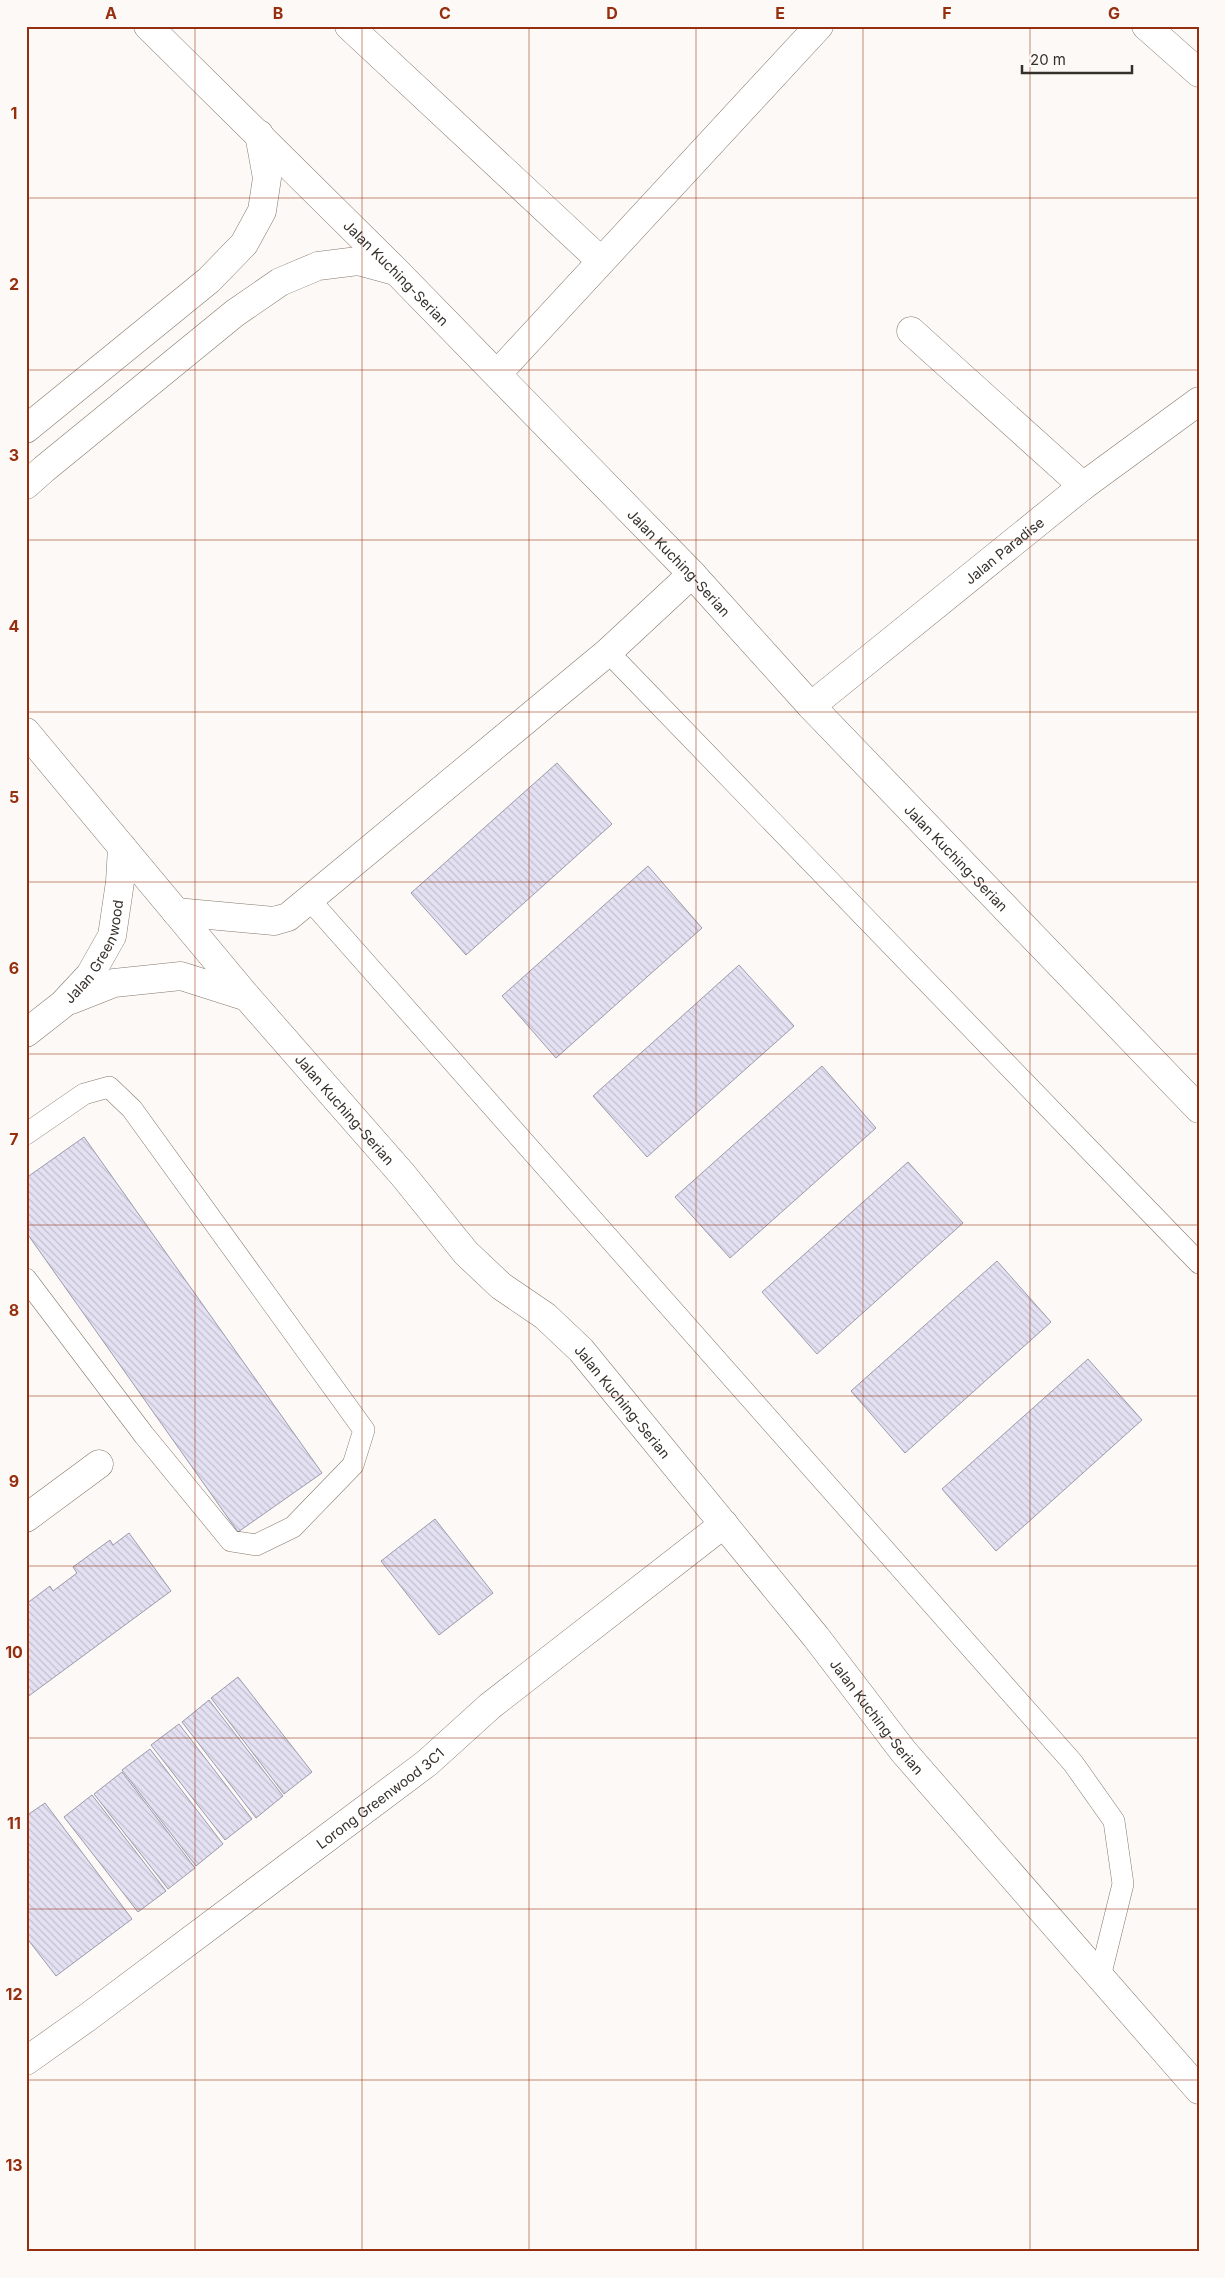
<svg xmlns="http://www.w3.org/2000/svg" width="1225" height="2278" viewBox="0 0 1225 2278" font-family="Inter,sans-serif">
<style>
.building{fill:url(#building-back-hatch);stroke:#9c9aab}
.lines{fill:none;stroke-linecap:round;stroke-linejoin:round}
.lane-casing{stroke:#86786b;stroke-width:22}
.street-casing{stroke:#86786b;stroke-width:29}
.highway-casing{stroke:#86786b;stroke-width:29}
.lane{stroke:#fff;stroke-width:21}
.street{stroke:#fff;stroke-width:28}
.highway{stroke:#fff;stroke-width:28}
.grid{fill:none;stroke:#962f10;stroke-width:1;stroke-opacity:0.55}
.labels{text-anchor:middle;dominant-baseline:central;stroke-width:4.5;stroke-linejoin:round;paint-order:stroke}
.street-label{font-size:14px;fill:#36302b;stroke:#fdf9f6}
.neatline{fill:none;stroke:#962f10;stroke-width:2}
.grid-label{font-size:16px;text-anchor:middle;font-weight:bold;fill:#962f10}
</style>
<defs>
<pattern id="building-back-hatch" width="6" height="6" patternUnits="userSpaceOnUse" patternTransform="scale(1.25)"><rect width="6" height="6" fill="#e3e1f2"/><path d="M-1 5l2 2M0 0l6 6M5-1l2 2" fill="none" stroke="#c3c1d0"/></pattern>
</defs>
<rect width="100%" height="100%" fill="#fdf9f6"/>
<!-- building -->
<g class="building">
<path d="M557 763 612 824 466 955 411 893Z"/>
<path d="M648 866 702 928 556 1058 502 996Z"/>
<path d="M739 965 794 1026 647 1157 593 1096Z"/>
<path d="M822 1066 876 1128 730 1258 675 1197Z"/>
<path d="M84 1137 322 1473 238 1532 26 1232V1178Z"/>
<path d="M908 1162 963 1223 817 1354 762 1292Z"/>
<path d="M997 1261 1051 1322 905 1453 851 1391Z"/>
<path d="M1088 1359 1142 1420 996 1551 942 1489Z"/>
<path d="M435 1519 493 1593 439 1635 381 1561Z"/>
<path d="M129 1533 171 1591 26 1698V1604L50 1586 53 1591 77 1573 73 1567 110 1540 113 1545Z"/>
<path d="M238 1677 312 1772 284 1794 211 1698Z"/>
<path d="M209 1700 283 1796 256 1818 182 1722Z"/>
<path d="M179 1724 252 1819 225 1840 151 1745Z"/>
<path d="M150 1749 223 1844 196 1866 122 1770Z"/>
<path d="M122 1772 195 1868 168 1889 94 1794Z"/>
<path d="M92 1795 166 1891 138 1912 64 1817Z"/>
<path d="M45 1803 132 1919 56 1976 26 1937V1816Z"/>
</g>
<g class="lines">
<defs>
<g id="lane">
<path d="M608 652 1199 1263"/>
<path d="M309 899 1073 1763 1114 1821 1123 1884 1100 1977"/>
<path d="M26 1134 84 1094 109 1087 132 1109 364 1430 353 1465 293 1527 256 1545 231 1541 144 1435 26 1279"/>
</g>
<g id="street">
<path d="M349 26 600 260"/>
<path d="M1146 26 1199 73"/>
<path d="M911 331 1083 486"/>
<path d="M497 374 819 26"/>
<path id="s1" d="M811 706 1083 486 1199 401"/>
<path d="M176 912 274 921 288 917 608 652 692 574"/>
<path d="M71 1000 114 983 181 976 247 997"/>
<path id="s2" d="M26 1033 63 1004 90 975 112 936 120 882 122 847"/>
<path d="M26 1518 99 1464"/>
<path id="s3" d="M26 2061 88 2017 427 1763 490 1706 724 1524"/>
</g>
<g id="highway">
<path id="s4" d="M148 26 396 271 692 574 811 706 1199 1109"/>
<path d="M26 429 209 280 244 244 262 211 267 178 259 134"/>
<path d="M26 485 44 469 235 313 280 282 318 266 358 261 395 271"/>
<path id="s5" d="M26 732 247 997 403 1175 466 1253 501 1286 545 1316 581 1350 816 1637 903 1751 1199 2090"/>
</g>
</defs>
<!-- lane casing -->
<use href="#lane" class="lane-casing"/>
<!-- street casing -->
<use href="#street" class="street-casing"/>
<!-- highway casing -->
<use href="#highway" class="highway-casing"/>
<!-- lane -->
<use href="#lane" class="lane"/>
<!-- street -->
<use href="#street" class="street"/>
<!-- highway -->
<use href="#highway" class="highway"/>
</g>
<!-- grid -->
<path class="grid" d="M195 26V2252M362 26V2252M529 26V2252M696 26V2252M863 26V2252M1030 26V2252M26 198H1199M26 370H1199M26 540H1199M26 712H1199M26 882H1199M26 1054H1199M26 1225H1199M26 1396H1199M26 1566H1199M26 1738H1199M26 1909H1199M26 2080H1199"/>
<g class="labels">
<!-- street labels -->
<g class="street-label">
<text stroke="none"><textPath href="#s4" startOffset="350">Jalan Kuching-Serian</textPath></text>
<text stroke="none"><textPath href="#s1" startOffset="248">Jalan Paradise</textPath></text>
<text stroke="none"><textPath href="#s4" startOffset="755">Jalan Kuching-Serian</textPath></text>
<text stroke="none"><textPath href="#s4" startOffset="1160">Jalan Kuching-Serian</textPath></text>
<text stroke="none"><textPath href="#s2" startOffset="110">Jalan Greenwood</textPath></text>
<text stroke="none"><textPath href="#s5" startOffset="494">Jalan Kuching-Serian</textPath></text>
<text stroke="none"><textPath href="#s5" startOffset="899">Jalan Kuching-Serian</textPath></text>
<text stroke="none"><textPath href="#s5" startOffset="1304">Jalan Kuching-Serian</textPath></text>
<text stroke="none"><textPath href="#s3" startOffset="441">Lorong Greenwood 3C1</textPath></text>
</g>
</g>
<!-- border -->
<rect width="1225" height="2278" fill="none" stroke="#fdf9f6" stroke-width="55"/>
<!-- scale -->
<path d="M1022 65v8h110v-8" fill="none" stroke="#36302b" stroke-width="2.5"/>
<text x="1030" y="65" font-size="15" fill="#36302b" stroke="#fdf9f6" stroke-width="4" paint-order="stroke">20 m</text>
<rect x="28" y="28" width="1170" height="2222" class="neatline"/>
<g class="grid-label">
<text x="111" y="19">A</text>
<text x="278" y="19">B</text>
<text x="445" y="19">C</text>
<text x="612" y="19">D</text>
<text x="780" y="19">E</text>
<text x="947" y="19">F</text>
<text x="1114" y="19">G</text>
<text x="14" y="119">1</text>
<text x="14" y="290">2</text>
<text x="14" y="461">3</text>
<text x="14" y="632">4</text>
<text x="14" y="803">5</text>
<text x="14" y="974">6</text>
<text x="14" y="1145">7</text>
<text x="14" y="1316">8</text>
<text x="14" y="1487">9</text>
<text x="14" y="1658">10</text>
<text x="14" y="1829">11</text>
<text x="14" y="2000">12</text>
<text x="14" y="2171">13</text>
</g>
</svg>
